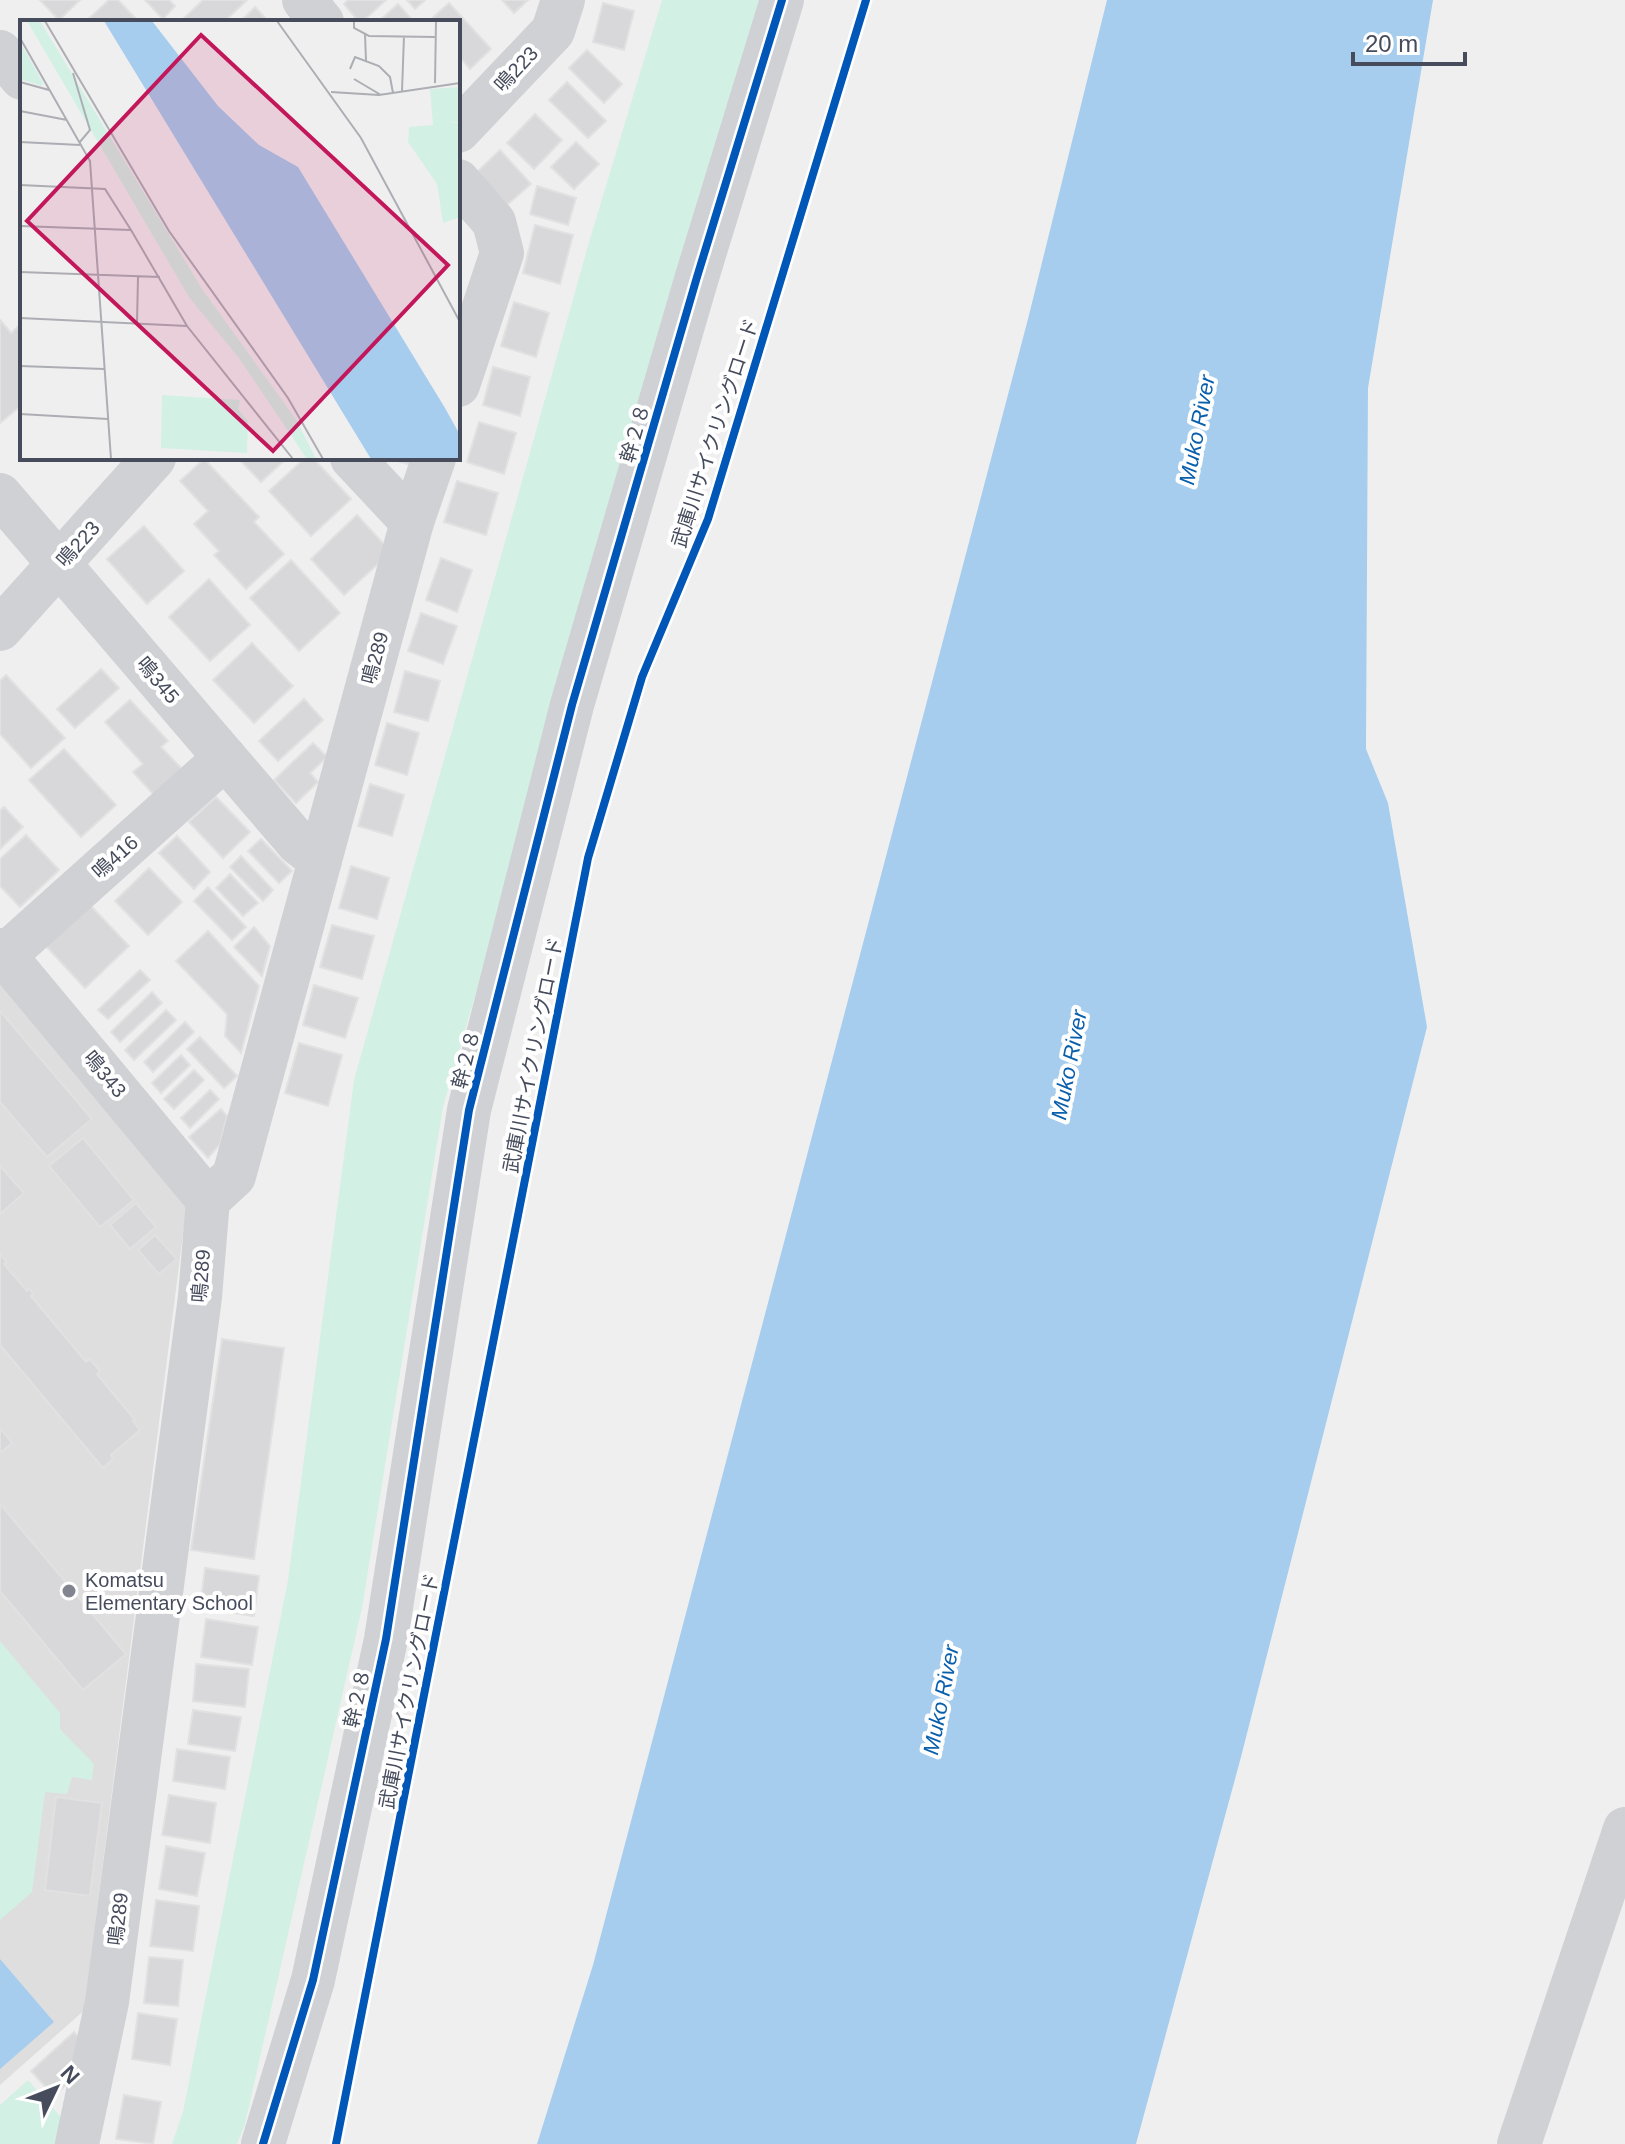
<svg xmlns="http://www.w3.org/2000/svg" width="1625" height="2144" viewBox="0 0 1625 2144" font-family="Helvetica,'Noto Sans JP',sans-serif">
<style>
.education{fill:#dededf}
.green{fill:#d3f0e5}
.water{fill:#a6cdee}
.building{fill:#d8d8db;stroke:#e1e1e2;stroke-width:2}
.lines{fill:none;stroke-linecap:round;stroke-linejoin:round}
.minor{stroke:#d0d1d5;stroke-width:44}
.cycleway-casing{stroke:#fff;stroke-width:13}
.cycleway{stroke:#0057b8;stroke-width:8}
.poi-dot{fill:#82858f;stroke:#fff;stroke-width:3}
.labels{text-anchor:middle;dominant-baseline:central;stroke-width:8;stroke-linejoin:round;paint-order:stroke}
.street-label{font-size:20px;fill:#464c5c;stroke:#fff}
.poi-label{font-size:20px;fill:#464c5c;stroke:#fff;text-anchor:start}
.water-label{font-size:22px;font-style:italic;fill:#095fac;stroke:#fff}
.inset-road{fill:none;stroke:#acaeb4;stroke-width:2}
.view{fill:#c2185b;fill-opacity:0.15;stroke:#c2185b;stroke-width:4}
.inset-edge{fill:none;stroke:#464c5c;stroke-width:4}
</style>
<rect width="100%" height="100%" fill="#f0efef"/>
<!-- education -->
<path class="education" d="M0 975 188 1195 87 1988 97 1999 0 2085Z"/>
<!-- green -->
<g class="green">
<path d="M662 0H761L443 1107 362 1608 245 2124 237 2144H172L183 2112 288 1580 354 1080 589 242Z"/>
<path d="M0 1641 60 1713V1729L94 1764 92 1780 72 1777 67 1794 45 1792 32 1892 0 1920Z"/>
<path d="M28 2080 68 2125 63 2144H0V2105Z"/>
</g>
<!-- water -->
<g class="water">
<path d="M1107 0H1433L1368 388 1366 749 1388 803 1427 1027 1241 1757 1136 2144H537L593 1965 1028 319Z"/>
<path d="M0 1959 54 2022 0 2069Z"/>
</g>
<!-- building -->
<g class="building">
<path d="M40 0H80L59 20Z"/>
<path d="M109 0H118L139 22H85Z"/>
<path d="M145 0H169L175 6 163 19Z"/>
<path d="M203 0H247L224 22H180Z"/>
<path d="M348 0H386L362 22H359L344 4Z"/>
<path d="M407 0H425L415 9Z"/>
<path d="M502 0H528L514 13Z"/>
<path d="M449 3 491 49 470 69 458 55V22H428Z"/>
<path d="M603 3 634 11 624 50 593 42Z"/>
<path d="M398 4 414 22H378Z"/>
<path d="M255 7 269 22H240Z"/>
<path d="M587 50 622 84 604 103 569 68Z"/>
<path d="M567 82 606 121 588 138 549 100Z"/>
<path d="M535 114 562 140 534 169 507 143Z"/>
<path d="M576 142 599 164 574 189 551 167Z"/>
<path d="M500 150 531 184 507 205 477 172Z"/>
<path d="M537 186 576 198 568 225 530 214Z"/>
<path d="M535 225 573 235 560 284 523 273Z"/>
<path d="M514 302 549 313 536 357 501 346Z"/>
<path d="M0 320 11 333 22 323 20 344 22 346V405L0 423Z"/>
<path d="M493 367 530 377 520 416 483 405Z"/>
<path d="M479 422 516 433 504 474 467 462Z"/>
<path d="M238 458H287L261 482Z"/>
<path d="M305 458H313L351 499 311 536 269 491Z"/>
<path d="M388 458H417L414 466Z"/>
<path d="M204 459 259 517 254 522 284 554 246 589 214 555 219 551 194 524 208 511 180 481Z"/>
<path d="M457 481 498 493 486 535 444 522Z"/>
<path d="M357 515 391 552 344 595 311 559Z"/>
<path d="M144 526 184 571 147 604 107 559Z"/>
<path d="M441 558 472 570 457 612 426 600Z"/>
<path d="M291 560 340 613 299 651 250 598Z"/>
<path d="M209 579 250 625 210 661 169 617Z"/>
<path d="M421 613 457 626 443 664 408 651Z"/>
<path d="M252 643 293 686 254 723 213 680Z"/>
<path d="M101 669 119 688 75 728 57 709Z"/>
<path d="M405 671 440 681 428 721 394 712Z"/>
<path d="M6 675 65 738 31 768 0 734V681Z"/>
<path d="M304 699 323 720 278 761 259 741Z"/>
<path d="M130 700 168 741 161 747 184 771 156 797 133 772 143 764 105 722Z"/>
<path d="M387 723 419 733 407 775 375 765Z"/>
<path d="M313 743 327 757 310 773 318 782 296 803 274 780Z"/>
<path d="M64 749 116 805 81 837 29 780Z"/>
<path d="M370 784 404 795 392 836 358 826Z"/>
<path d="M216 797 250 832 223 858 189 822Z"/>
<path d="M4 807 23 827 0 849V811Z"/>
<path d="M26 835 59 870 20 907 0 886V859Z"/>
<path d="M177 836 210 872 194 889 159 853Z"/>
<path d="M261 839 292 871 279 883 248 851Z"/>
<path d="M241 856 273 890 263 901 230 867Z"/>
<path d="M351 866 389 878 377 919 339 908Z"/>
<path d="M149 868 182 902 148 935 115 901Z"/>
<path d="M230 874 258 903 243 916 216 888Z"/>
<path d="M208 887 246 927 232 940 194 901Z"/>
<path d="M87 902 129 946 85 988 44 944Z"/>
<path d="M332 925 374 936 362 979 320 967Z"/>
<path d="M254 927 270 946 262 976 234 947Z"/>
<path d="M208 931 259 986 241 1053 225 1036 227 1014 176 961Z"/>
<path d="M140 970 150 980 108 1019 98 1010Z"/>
<path d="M314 985 358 998 345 1038 303 1025Z"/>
<path d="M152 992 162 1003 120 1042 111 1032Z"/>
<path d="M166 1010 176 1020 134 1060 125 1050Z"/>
<path d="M0 1011 92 1119 47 1157 0 1102Z"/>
<path d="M185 1022 194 1032 153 1072 144 1062Z"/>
<path d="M200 1037 237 1076 224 1088 187 1049Z"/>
<path d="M299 1043 342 1055 328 1106 285 1093Z"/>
<path d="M181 1055 190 1065 161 1093 152 1083Z"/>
<path d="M194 1070 204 1080 174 1109 164 1099Z"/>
<path d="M210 1090 219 1099 190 1128 181 1118Z"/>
<path d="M221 1109 227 1116 220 1144 208 1158 189 1137Z"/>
<path d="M83 1138 134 1200 100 1227 49 1166Z"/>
<path d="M0 1166 24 1193 0 1214Z"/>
<path d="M136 1203 156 1227 130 1249 110 1225Z"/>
<path d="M155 1235 177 1259 159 1274 138 1250Z"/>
<path d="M0 1254 7 1262 4 1264 27 1291 30 1289 33 1294 31 1296 86 1362 90 1359 100 1371 97 1374 135 1420 133 1421 140 1430 111 1455 113 1459 103 1468 0 1345Z"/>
<path d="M222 1339 284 1348 254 1559 191 1550Z"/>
<path d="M0 1428 12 1443 0 1453Z"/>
<path d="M0 1504 126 1654 83 1690 0 1591Z"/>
<path d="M205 1568 259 1576 254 1616 200 1608Z"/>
<path d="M206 1619 258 1627 252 1665 201 1657Z"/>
<path d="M196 1664 249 1669 245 1707 193 1701Z"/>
<path d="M193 1710 241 1717 235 1751 188 1744Z"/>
<path d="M177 1749 230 1757 225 1789 173 1781Z"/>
<path d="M169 1795 216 1803 210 1843 162 1835Z"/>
<path d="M56 1797 102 1803 90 1896 45 1890Z"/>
<path d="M166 1846 205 1853 197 1896 159 1889Z"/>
<path d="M156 1900 199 1906 193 1951 150 1946Z"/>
<path d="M149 1957 183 1960 178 2006 144 2003Z"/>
<path d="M138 2013 177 2019 170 2065 132 2059Z"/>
<path d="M74 2032 84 2043 73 2078 54 2096 31 2071Z"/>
<path d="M124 2095 161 2102 153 2144 116 2139Z"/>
</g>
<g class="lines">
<!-- minor -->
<g class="minor">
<path d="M304 0 322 22"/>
<path d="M0 52 22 78"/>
<path d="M458 131 553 31 563 0"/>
<path d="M458 181 494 222 502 253 458 385"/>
<path d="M0 495 298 843 320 860"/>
<path d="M412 522 434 458"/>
<path d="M0 629 154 458"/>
<path d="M0 950 208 1200"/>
<path d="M5 955 225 758"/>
<path d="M77 2144 107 2002 200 1297 208 1200 234 1176 412 522 352 458"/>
<path d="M263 2144 313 1980 386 1639 469 1110 572 705 697 277 782 0"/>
<path d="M1519 2144 1625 1829"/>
</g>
<defs>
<g id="cycleway">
<path d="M263 2144 313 1980 386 1639 469 1110 572 705 697 277 782 0"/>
<path d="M336 2144 588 858 642 677 708 519 866 0"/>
</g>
</defs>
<!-- cycleway casing -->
<use href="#cycleway" class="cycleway-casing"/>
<!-- cycleway -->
<use href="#cycleway" class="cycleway"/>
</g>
<!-- markers -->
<circle class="poi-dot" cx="69" cy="1591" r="8"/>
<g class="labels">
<!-- street labels -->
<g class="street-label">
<text transform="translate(516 69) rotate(-47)">鳴223</text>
<text transform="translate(635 433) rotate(-74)">幹２８</text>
<text transform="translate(715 433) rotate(-72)">武庫川サイクリングロード</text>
<text transform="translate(78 544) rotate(-48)">鳴223</text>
<text transform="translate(375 658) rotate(-75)">鳴289</text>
<text transform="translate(158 680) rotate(50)">鳴345</text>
<text transform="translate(115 857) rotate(-42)">鳴416</text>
<text transform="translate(533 1055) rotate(-79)">武庫川サイクリングロード</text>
<text transform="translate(466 1059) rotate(-76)">幹２８</text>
<text transform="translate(105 1074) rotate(50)">鳴343</text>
<text transform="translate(201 1276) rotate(-85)">鳴289</text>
<text transform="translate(409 1691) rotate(-79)">武庫川サイクリングロード</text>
<text transform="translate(357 1698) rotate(-78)">幹２８</text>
<text transform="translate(118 1919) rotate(-83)">鳴289</text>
</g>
<!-- poi labels -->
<g class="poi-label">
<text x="85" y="1580">Komatsu<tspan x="85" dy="23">Elementary School</tspan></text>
</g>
<!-- water labels -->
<g class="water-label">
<text transform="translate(1197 430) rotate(-79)">Muko River</text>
<text transform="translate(1069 1065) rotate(-79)">Muko River</text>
<text transform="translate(941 1700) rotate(-79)">Muko River</text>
</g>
</g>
<!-- overview -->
<g transform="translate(20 20)">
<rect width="440" height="440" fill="#f0efef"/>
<path d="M7 1H20L182 269 277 401 296 439H287L219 338 169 277ZM0 22 23 63 22 66 0 59ZM440 67V102L428 103H440V197L423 203 417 164 388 122 389 107 413 105 410 69ZM142 375 220 380 218 389 228 401 227 433 141 428Z" fill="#d3f0e5"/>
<path d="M84 1H132L198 86 239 125 278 147 425 388 440 415V439H351Z" fill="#a6cdee"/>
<path class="inset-road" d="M25 1 149 211 268 378 303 439M257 1 341 118 440 302M334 1V8L349 16 415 17M345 14 346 41M0 18 70 141 91 439M330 49 335 37 359 46 370 57 373 73M53 53 70 110 59 123M334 59 361 75M0 62 29 70M415 63 416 1M382 71 384 16M311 72 359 75 440 63M0 91 47 100M0 122 60 125M0 165 85 169 111 210M0 206 111 210 167 306 273 439M0 252 140 257M0 298 167 306M117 303 118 257M0 346 84 349M0 394 88 399"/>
<path class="view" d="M181 15 428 245 253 431 7 201Z"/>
<rect width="440" height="440" class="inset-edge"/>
</g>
<!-- north arrow -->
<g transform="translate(56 2088) rotate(47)" stroke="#ffffff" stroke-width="6" paint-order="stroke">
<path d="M0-6L14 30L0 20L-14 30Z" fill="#464c5c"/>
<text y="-12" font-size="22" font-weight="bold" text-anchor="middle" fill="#464c5c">N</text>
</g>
<!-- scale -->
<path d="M1353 52v12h112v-12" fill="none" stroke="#464c5c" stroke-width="4"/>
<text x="1365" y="52" font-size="24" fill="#464c5c" stroke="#ffffff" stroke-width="6" paint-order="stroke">20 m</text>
</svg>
